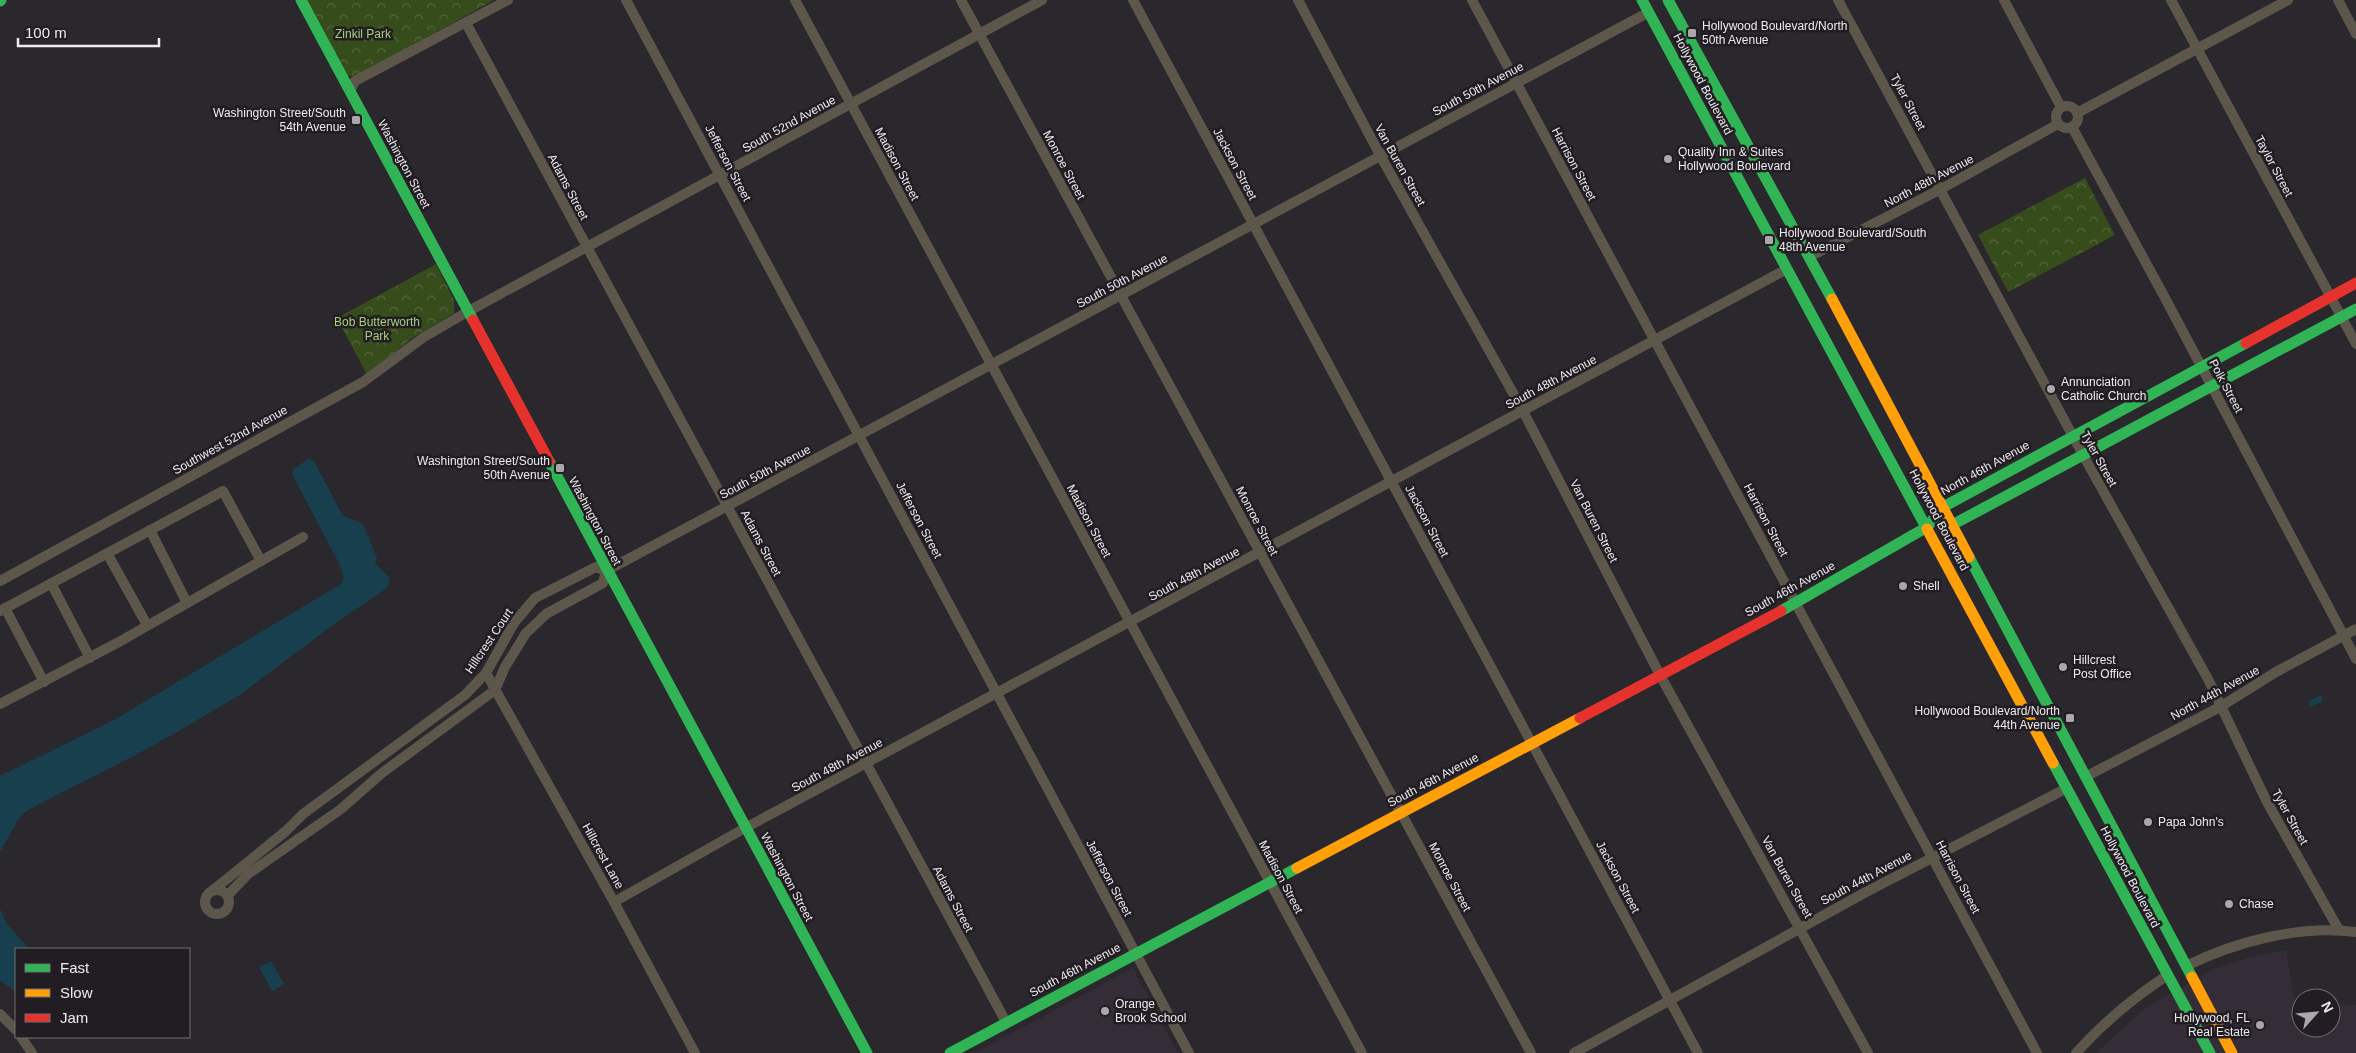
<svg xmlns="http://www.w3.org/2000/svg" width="2356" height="1053" viewBox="0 0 2356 1053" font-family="Helvetica,sans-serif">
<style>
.built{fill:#342d37}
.park{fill:url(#park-crowns)}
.water{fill:#173f4d}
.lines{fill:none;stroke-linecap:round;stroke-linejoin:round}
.street{stroke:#5d574b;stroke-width:10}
.fast{stroke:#30b455;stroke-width:11}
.slow{stroke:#ff9f0a;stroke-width:11}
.jam{stroke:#e5322d;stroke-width:11}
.poi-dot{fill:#a9a7aa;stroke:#211d23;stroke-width:2}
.labels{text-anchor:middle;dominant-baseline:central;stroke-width:5;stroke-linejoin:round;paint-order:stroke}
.poi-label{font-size:12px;fill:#edebee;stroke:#211d23;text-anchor:start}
.park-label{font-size:12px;fill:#a6cf7b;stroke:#211d23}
.street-label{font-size:12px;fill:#edebee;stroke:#211d23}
</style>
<defs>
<pattern id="park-crowns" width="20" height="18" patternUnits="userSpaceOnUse" patternTransform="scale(1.25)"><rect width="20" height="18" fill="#374c1b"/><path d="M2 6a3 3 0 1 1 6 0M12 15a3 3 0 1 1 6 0" fill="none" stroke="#54663c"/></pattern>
</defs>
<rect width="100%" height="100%" fill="#2a282c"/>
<!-- built -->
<g class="built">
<path d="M2286 950 2295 1006H2301V1028H2331V1004L2356 1005V1053H2096L2144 1009 2207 972 2246 958Z"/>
<path d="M1133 968 1178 1053H975Z"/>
</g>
<!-- park -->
<g class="park">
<path d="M306 0H494L357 76H346Z"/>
<path d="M2085 178 2115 235 2008 292 1978 235Z"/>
<path d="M436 264 454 300V313L412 338 367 375 337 318Z"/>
</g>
<!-- water -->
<g class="water">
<path d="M309 459 314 461 343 516 363 524 377 558 375 563 390 578 387 588 333 625 237 697 149 748 26 811 18 820 0 852V776L112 721 341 584 344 577 340 565 293 476V469Z"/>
<path d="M2321 695 2323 701 2311 707 2309 701Z"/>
<path d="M0 909 7 924 29 949H16V991L0 981Z"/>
<path d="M271 961 284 984 272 991 259 967Z"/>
</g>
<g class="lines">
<!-- street -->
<g class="street">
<path d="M626 0 1189 1053"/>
<path d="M795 0 1362 1053"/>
<path d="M961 0 1531 1053"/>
<path d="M1133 0 1698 1053"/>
<path d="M1298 0 1380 155 1523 411 1660 675 1868 1053"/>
<path d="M1472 0 2037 1053"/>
<path d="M1838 0 2083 455 2208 679 2267 802 2339 930"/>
<path d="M2004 0 2061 107"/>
<path d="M2171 0 2356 344"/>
<path d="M2338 0 2356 34"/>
<path d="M466 23 1006 1022"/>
<path d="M350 91 355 81 508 0"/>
<circle cx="2067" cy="117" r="11"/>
<path d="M2077 113 2288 0"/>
<path d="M2072 127 2164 296 2356 659"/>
<path d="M1809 257 1941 189 2058 124"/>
<path d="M150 530 187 603"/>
<path d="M107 553 147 625"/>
<path d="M606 571 1649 12"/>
<path d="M0 581 363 382 424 337 467 312 1042 0"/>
<path d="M51 583 90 658"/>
<path d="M5 608 44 682"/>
<path d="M0 611 223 491 261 561"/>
<path d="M486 673 614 902 695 1053"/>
<path d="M0 704 119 642 303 537"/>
<path d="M2085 777 2220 707 2276 672 2356 629"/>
<circle cx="217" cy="902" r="12"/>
<path d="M212 891 286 831 303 814 465 695 486 673 514 623 535 598 596 567 606 571"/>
<path d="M228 895 248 874 341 809 382 773 495 690 505 667 526 633 546 614 603 583 606 571"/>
<path d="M614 902 745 828 1787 269"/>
<path d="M2186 966C2237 941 2299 925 2356 932"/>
<path d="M0 1014 16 1030"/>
<path d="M21 1037 32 1053"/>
<path d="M1574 1053 1866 892 2067 788"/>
<path d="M2076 1053C2103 1023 2134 997 2168 975"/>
</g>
<!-- fast -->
<g class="fast">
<path d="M301 0 473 320"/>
<path d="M1642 0 1927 529"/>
<path d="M1668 0 1832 299"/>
<path d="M0 1 1 0"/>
<path d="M549 461 867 1053"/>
<path d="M1941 526 1952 525 2356 309"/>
<path d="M1969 557 2192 977"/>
<path d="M1781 611 1927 527 1943 507 2246 343"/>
<path d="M2053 763 2210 1053"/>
<path d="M950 1053 1297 868"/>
</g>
<!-- slow -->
<g class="slow">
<path d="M1832 299 1969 557"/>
<path d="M1927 529 2053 763"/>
<path d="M1297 868 1580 718"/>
<path d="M2192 977 2232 1053"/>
</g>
<!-- jam -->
<g class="jam">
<path d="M473 320 549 461"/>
<path d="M2246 343 2356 283"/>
<path d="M1580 718 1781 611"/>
</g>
</g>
<!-- markers -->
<g class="poi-dot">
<rect x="1687" y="28" width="10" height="10" rx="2.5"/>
<rect x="351" y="115" width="10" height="10" rx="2.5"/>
<circle cx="1668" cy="159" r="5"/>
<rect x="1764" y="235" width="10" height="10" rx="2.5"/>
<circle cx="2051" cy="389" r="5"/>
<rect x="555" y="463" width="10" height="10" rx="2.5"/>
<circle cx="1903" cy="586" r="5"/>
<circle cx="2063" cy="667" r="5"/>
<rect x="2065" y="713" width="10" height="10" rx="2.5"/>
<circle cx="2148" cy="822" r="5"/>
<circle cx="2229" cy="904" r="5"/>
<circle cx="1105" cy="1011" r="5"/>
<circle cx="2260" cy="1025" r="5"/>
</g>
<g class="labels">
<!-- poi labels -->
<g class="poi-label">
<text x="1702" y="26">Hollywood Boulevard/North<tspan x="1702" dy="14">50th Avenue</tspan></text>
<text x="346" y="113" text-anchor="end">Washington Street/South<tspan x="346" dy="14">54th Avenue</tspan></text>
<text x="1678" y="152">Quality Inn &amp; Suites<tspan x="1678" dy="14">Hollywood Boulevard</tspan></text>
<text x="1779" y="233">Hollywood Boulevard/South<tspan x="1779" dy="14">48th Avenue</tspan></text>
<text x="2061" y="382">Annunciation<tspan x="2061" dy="14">Catholic Church</tspan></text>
<text x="550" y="461" text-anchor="end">Washington Street/South<tspan x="550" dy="14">50th Avenue</tspan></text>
<text x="1913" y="586">Shell</text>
<text x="2073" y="660">Hillcrest<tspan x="2073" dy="14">Post Office</tspan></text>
<text x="2060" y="711" text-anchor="end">Hollywood Boulevard/North<tspan x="2060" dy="14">44th Avenue</tspan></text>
<text x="2158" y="822">Papa John's</text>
<text x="2239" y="904">Chase</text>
<text x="1115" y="1004">Orange<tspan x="1115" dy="14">Brook School</tspan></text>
<text x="2250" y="1018" text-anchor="end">Hollywood, FL<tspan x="2250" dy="14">Real Estate</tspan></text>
</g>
<!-- park labels -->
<g class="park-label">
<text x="363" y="34">Zinkil Park</text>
<text x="377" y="322">Bob Butterworth<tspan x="377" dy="14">Park</tspan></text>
</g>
<!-- street labels -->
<g class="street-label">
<text transform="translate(1703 84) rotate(62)">Hollywood Boulevard</text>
<text transform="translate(1478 89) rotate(-28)">South 50th Avenue</text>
<text transform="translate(1908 102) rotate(62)">Tyler Street</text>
<text transform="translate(789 124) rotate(-29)">South 52nd Avenue</text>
<text transform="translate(728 163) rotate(62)">Jefferson Street</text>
<text transform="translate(404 164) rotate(62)">Washington Street</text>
<text transform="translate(897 164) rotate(62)">Madison Street</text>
<text transform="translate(1235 164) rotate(62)">Jackson Street</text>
<text transform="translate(1574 164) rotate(62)">Harrison Street</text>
<text transform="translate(1064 165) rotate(62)">Monroe Street</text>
<text transform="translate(1400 165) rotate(61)">Van Buren Street</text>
<text transform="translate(2274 166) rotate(62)">Taylor Street</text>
<text transform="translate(1929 181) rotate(-28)">North 48th Avenue</text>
<text transform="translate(568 187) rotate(62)">Adams Street</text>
<text transform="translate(1122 281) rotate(-28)">South 50th Avenue</text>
<text transform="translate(1551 382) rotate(-28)">South 48th Avenue</text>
<text transform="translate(2226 386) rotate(62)">Polk Street</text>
<text transform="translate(230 440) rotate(-29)">Southwest 52nd Avenue</text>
<text transform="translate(2099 459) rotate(61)">Tyler Street</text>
<text transform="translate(1985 468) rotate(-29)">North 46th Avenue</text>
<text transform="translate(765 472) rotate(-28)">South 50th Avenue</text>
<text transform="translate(919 520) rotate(62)">Jefferson Street</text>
<text transform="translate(1766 520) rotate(62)">Harrison Street</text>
<text transform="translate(1939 520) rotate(62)">Hollywood Boulevard</text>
<text transform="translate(595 521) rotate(62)">Washington Street</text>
<text transform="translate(1089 521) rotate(62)">Madison Street</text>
<text transform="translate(1257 521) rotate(62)">Monroe Street</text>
<text transform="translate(1427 521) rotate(62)">Jackson Street</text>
<text transform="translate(1594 521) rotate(63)">Van Buren Street</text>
<text transform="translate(761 543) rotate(62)">Adams Street</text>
<text transform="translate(1194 574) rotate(-28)">South 48th Avenue</text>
<text transform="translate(1790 589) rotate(-29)">South 46th Avenue</text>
<text transform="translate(489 641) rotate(-56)">Hillcrest Court</text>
<text transform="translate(2215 693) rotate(-29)">North 44th Avenue</text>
<text transform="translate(837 765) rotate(-28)">South 48th Avenue</text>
<text transform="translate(1433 780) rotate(-28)">South 46th Avenue</text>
<text transform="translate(2290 817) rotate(61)">Tyler Street</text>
<text transform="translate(603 856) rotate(61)">Hillcrest Lane</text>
<text transform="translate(787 877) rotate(62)">Washington Street</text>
<text transform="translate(1281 877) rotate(62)">Madison Street</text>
<text transform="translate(1450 877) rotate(62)">Monroe Street</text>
<text transform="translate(1618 877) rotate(62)">Jackson Street</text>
<text transform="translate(1787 877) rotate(61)">Van Buren Street</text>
<text transform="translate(1958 877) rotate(62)">Harrison Street</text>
<text transform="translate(2130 877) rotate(62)">Hollywood Boulevard</text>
<text transform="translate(1109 878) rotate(62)">Jefferson Street</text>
<text transform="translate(1866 878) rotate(-28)">South 44th Avenue</text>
<text transform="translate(953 899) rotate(62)">Adams Street</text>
<text transform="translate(1075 970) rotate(-28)">South 46th Avenue</text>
</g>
</g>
<!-- legend -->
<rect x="15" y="948" width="175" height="90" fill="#211d23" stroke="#736f74"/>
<rect x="25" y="964" width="25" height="8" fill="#30b455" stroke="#736f74"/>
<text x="60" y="973" font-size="15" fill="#edebee">Fast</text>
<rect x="25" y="989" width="25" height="8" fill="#ff9f0a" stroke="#736f74"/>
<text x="60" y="998" font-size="15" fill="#edebee">Slow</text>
<rect x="25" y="1014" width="25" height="8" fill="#e5322d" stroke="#736f74"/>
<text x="60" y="1023" font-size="15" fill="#edebee">Jam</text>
<!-- north arrow -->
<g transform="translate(2316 1013) rotate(63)"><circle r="24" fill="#211d23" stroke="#736f74"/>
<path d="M0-4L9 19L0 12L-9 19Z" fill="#a9a7aa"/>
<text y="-8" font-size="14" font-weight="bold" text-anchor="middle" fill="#edebee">N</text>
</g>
<!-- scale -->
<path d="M18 38v8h141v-8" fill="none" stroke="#edebee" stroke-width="2.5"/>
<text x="25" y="38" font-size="15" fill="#edebee" stroke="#211d23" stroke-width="4" paint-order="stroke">100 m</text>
</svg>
